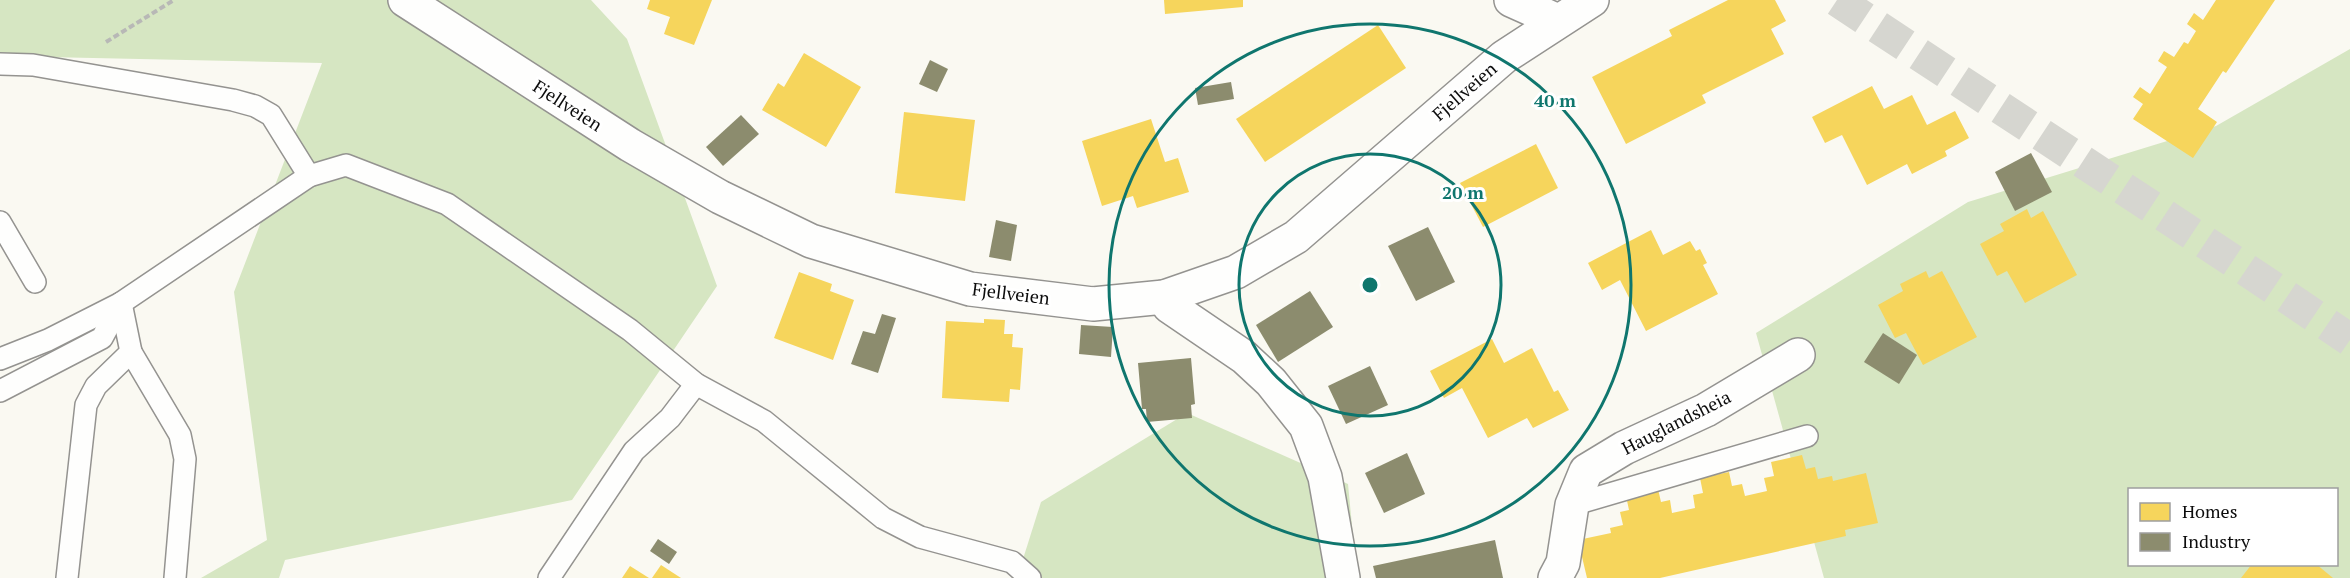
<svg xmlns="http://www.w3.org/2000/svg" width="2350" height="578" viewBox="0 0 2350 578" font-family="'PT Serif',serif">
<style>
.forest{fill:#d6e6c2;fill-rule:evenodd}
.homes{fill:#f6d55c}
.industry{fill:#8c8c6e}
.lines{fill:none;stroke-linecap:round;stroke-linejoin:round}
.primary-tunnel{stroke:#d6d6d0;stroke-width:33;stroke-dasharray:33 16;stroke-linecap:butt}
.lane-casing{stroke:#949390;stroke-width:24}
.street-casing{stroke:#949390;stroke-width:36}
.path{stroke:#b8b8b6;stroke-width:4;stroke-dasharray:6 3;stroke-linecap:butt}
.lane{stroke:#fefefd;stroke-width:21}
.street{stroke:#fefefd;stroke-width:33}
.ring{fill:none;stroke:#0f766e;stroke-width:3}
.labels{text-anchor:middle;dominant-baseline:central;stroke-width:6;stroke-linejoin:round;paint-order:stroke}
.street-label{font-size:18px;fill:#0d0d0d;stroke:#fff}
.centre{fill:#0f766e;stroke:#fff;stroke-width:3}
.ring-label{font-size:18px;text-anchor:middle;font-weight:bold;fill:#0f766e;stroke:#fff;stroke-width:6;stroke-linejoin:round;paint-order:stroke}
</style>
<rect width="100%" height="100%" fill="#faf9f2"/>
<!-- forest -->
<g class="forest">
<path d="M0 0H591L627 39 717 286 572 500 285 560 279 578H201L267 540 234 292 322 63 0 56Z"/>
<path d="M2350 49V578H1824L1756 333 1968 202 2216 126ZM2130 490H2336V564H2130Z"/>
<path d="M1187 413 1348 484 1357 578H1017L1041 502Z"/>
</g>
<!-- homes -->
<g class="homes">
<path d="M650 0H712L694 45 664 34 670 17 647 9Z"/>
<path d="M1164 0H1243V7L1165 14Z"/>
<path d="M1728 0H1775L1786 21 1771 29 1784 54 1702 95 1706 103 1626 144 1592 77 1672 36 1669 30Z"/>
<path d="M2216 0H2275L2226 73 2223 71 2198 109 2217 122 2193 158 2133 119 2143 104 2133 97 2140 87 2150 94 2167 67 2158 61 2164 51 2174 57 2184 42 2188 44 2196 31 2187 24 2194 13 2203 20Z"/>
<path d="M1378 25 1406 68 1265 162 1236 119Z"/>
<path d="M804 53 861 87 826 147 762 110 778 83 784 87Z"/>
<path d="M1872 86 1884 109 1912 95 1927 125 1955 111 1969 138 1945 151 1947 156 1912 174 1907 164 1867 185 1842 135 1825 143 1812 117Z"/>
<path d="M904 112 975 120 965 201 895 193Z"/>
<path d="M1151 119 1165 162 1178 158 1189 192 1137 208 1133 196 1102 206 1082 141Z"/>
<path d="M1536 144 1558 188 1483 227 1460 183Z"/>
<path d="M2027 209 2031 218 2043 211 2077 275 2025 303 2007 271 1997 276 1980 244 2004 231 2000 224Z"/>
<path d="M1651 230 1663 255 1690 241 1696 251 1700 249 1707 263 1703 265 1718 294 1646 331 1620 280 1602 290 1588 263Z"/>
<path d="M1926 271 1929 278 1942 271 1977 337 1923 365 1906 333 1895 338 1878 305 1903 291 1900 284Z"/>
<path d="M799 272 832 284 830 291 854 300 833 360 774 338Z"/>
<path d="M984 319 1005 320 1004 334H1013L1012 347 1023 348 1020 390 1010 389 1009 402 942 398 946 321 984 323Z"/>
<path d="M1492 339 1504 363 1532 348 1554 392 1558 390 1569 410 1533 428 1527 418 1488 438 1462 388 1444 398 1430 371Z"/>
<path d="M1802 455 1806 469 1815 467 1818 479 1832 476 1833 481 1866 473 1878 523 1845 530 1846 536 1660 578H1587L1578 540 1611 533 1610 528 1623 525 1620 512 1629 510 1626 496 1658 489 1661 502 1670 500 1672 513 1695 508 1693 495 1703 493 1700 478 1729 472 1732 486 1742 484 1745 496 1767 491 1764 478 1774 476 1771 462Z"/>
<path d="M2252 564H2316L2333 578H2241Z"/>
<path d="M661 565 681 578H652Z"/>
<path d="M630 566 649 578H622Z"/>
</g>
<!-- industry -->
<g class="industry">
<path d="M930 60 948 69 937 92 919 84Z"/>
<path d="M1231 82 1234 99 1198 105 1195 88Z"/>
<path d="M741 115 759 134 723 166 706 147Z"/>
<path d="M2031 153 2052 192 2015 211 1995 172Z"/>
<path d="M996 220 1017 225 1011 261 989 257Z"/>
<path d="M1428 227 1455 282 1416 301 1388 246Z"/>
<path d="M1310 291 1333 327 1278 362 1256 325Z"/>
<path d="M882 314 896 318 878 373 851 364 863 331 875 334Z"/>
<path d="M1081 325 1113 327 1111 357 1079 354Z"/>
<path d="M1883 333 1917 355 1899 384 1864 362Z"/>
<path d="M1191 358 1195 404 1191 405 1192 418 1147 422 1146 409H1142L1138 363Z"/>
<path d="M1370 366 1388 405 1346 424 1328 386Z"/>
<path d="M1407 453 1425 494 1384 513 1365 473Z"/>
<path d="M658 539 677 552 669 564 650 551Z"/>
<path d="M1495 540 1503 578H1376L1373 566Z"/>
</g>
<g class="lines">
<!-- primary-tunnel -->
<path class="primary-tunnel" d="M1837 0C2008 114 2181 224 2350 340"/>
<defs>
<g id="lane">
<path d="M0 64 33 65 233 100 255 106 271 115 309 176"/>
<path d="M0 222 35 282"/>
<path d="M131 352 180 435 185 459 175 578"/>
<path d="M0 359 48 340 121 303 309 176 346 165 447 204 630 330 696 384 764 421 883 518 920 537 1012 562 1030 578"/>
<path d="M0 391 102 338 121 303"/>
<path d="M1572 505 1807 436"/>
<path d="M67 578 86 405 96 386 131 352 121 303"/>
<path d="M549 578 634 451 670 418 696 384"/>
</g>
<g id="street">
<path d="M405 0 630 145 720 197 811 241 970 289 1093 304 1164 297 1236 272 1296 237 1504 57 1592 0"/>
<path d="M1511 0 1558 21"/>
<path d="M1164 297 1169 306 1244 357 1271 382 1306 426 1325 477 1343 578"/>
<path d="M1555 578 1563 563 1572 505 1586 471 1624 448 1706 410 1798 355"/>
</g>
</defs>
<!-- lane casing -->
<use href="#lane" class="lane-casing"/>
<!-- street casing -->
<use href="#street" class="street-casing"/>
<!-- path -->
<path class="path" d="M106 42 174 0"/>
<!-- lane -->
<use href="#lane" class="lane"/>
<!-- street -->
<use href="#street" class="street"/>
</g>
<!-- distance rings -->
<g class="ring">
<circle cx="1370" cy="285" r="131"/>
<circle cx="1370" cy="285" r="261"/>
</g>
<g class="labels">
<!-- street labels -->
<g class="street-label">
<text transform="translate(1464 91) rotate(-41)">Fjellveien</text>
<text transform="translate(568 105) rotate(33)">Fjellveien</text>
<text transform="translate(1011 293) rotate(7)">Fjellveien</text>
<text transform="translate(1676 422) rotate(-27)">Hauglandsheia</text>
</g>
</g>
<circle cx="1370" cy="285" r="9" class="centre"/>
<g class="ring-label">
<text x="1555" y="107">40 m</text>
<text x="1463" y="199">20 m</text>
</g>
<!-- legend -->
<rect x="2128" y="488" width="210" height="78" fill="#ffffff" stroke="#9e9e9e" stroke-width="1.5"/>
<rect x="2140" y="503" width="30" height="18" fill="#f6d55c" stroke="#9e9e9e" stroke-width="1.5"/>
<text x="2182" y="518" font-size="18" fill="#0d0d0d">Homes</text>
<rect x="2140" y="533" width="30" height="18" fill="#8c8c6e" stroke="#9e9e9e" stroke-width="1.5"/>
<text x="2182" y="548" font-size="18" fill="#0d0d0d">Industry</text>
</svg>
